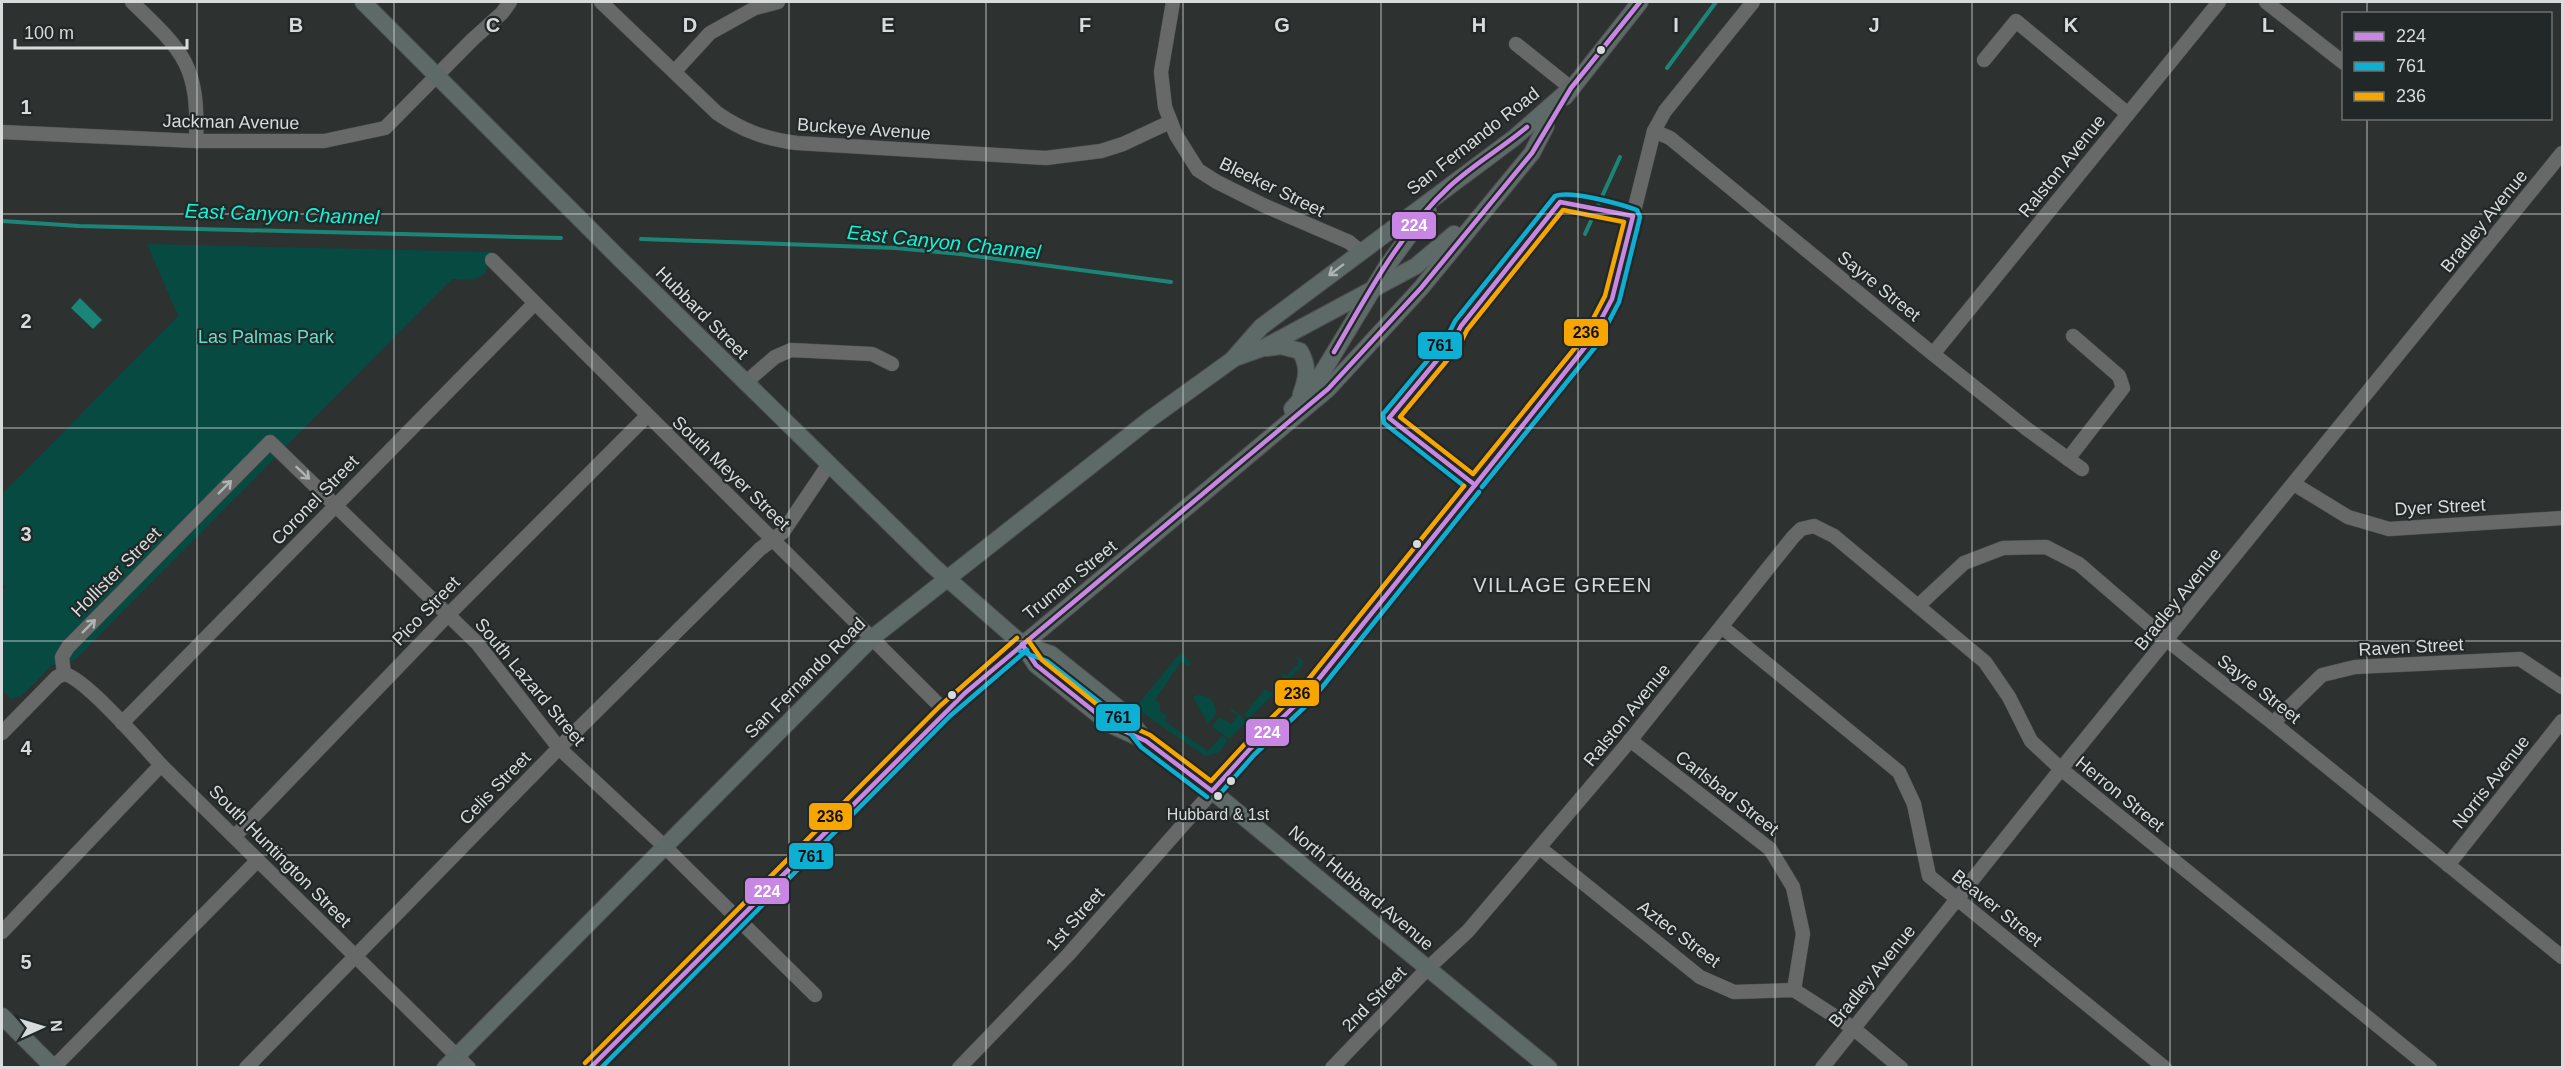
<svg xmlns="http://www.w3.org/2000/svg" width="2564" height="1069" viewBox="0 0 2564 1069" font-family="Arial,sans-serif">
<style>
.green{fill:#064a42}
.water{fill:#1b8677}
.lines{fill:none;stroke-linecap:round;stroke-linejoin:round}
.stream{stroke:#1b8677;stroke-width:4}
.minor-casing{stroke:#4c4f4e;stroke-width:15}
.major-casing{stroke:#4c4f4e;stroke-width:18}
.minor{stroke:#666968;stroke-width:14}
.major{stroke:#5e6a68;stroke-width:16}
.bus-1-casing{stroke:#222827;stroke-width:9}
.bus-2-casing{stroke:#222827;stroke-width:9}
.bus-3-casing{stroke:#222827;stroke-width:9}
.bus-1{stroke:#c787e3;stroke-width:4.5}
.bus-2{stroke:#0dafd3;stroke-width:4.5}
.bus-3{stroke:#f7a600;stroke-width:4.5}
.oneway{stroke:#adb3b3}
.oneway2{stroke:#afb3b3}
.grid{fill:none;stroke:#d7dbdb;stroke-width:1.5;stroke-opacity:0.55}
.bus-dot{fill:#d7dbdb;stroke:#222827;stroke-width:2}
.labels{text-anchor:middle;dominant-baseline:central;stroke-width:4.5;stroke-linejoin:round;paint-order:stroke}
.bus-label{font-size:16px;fill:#d7dbdb;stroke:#222827}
.street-label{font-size:18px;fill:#d7dbdb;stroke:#222827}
.park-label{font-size:18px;fill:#58e2cd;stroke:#222827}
.water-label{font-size:20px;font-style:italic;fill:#12f3d8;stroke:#222827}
.neighbourhood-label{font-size:20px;letter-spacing:1.5px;fill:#d7dbdb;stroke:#222827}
.grid-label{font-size:20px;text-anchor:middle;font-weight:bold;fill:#d7dbdb;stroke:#222827;stroke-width:4.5;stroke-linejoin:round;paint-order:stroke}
.line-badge{stroke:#222827;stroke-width:2}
.badge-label{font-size:16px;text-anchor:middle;font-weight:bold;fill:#fff}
.pale-badge-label{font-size:16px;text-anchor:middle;font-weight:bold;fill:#111}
</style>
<rect width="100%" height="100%" fill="#2d312f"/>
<!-- green -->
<g class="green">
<path d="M147 244 493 252 485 274 473 280 452 279 75 660 52 665 20 697 11 699 2 690V591L6 587 2 583V494L178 316Z"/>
<path d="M1181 652 1191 663 1189 666 1181 662 1155 700 1160 703V711L1167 716 1165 721 1208 751 1222 736 1228 741 1218 753 1205 756 1140 711 1139 703Z"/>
<path d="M1294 655 1302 660 1303 665 1249 718 1244 715 1265 689 1273 694 1284 679 1280 672 1287 676 1294 667 1299 666 1297 664 1299 661Z"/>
<path d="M1198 695C1210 695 1216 702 1216 714L1208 724 1193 697Z"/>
<path d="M1231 708 1247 721 1230 739 1212 727 1219 717 1231 724 1238 716 1230 710Z"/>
</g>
<!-- water -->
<path class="water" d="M80 298 102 320 93 329 71 308Z"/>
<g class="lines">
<!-- stream -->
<g class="stream">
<path d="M1667 68 1716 2"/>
<path d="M2 221 79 226 561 238"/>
<path d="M1585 234 1620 157"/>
<path d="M641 239 896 248 960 254 1171 282"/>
</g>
<defs>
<g id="minor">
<path d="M132 2C184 52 199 65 196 141"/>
<path d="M601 2 717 113C743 131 766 139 797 143L1046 158 1101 151 1123 144 1170 122"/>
<path d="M1173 2 1161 72 1165 107 1176 135 1198 170 1217 182 1263 205 1349 242 1361 252"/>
<path d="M2266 2 2344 63"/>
<path d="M1516 44 1571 88"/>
<path d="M1984 60 2016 21 2128 114"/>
<path d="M675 71 710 33 755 8 778 2"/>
<path d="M1654 131 1670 138 1933 354 2027 429 2082 469"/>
<path d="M2 132 196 141H324L385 128 472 40 502 13 510 2"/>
<path d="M492 260 945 711"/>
<path d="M1933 354 2219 2"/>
<path d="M745 383 775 357 791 350 872 354 892 364"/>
<path d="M2068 459 2123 388 2119 376 2073 336"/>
<path d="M2294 484 2348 517 2389 529 2562 518"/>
<path d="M1918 606 1964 563 2003 548 2046 547 2079 564 2167 640 2273 723 2562 957"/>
<path d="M1722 627 1899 772 1914 804 1929 876 2165 1068"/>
<path d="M64 674 62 657 68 647 270 442 477 643 559 748 664 846 815 995"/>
<path d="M64 674C84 677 144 746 161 765L469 1068"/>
<path d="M122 723 535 303"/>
<path d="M2273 723 2322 675 2355 667 2520 659 2562 687"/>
<path d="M2 733 57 677 64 674"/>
<path d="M1630 740 1770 849 1793 887 1803 934 1794 990"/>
<path d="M235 836 447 616 647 416"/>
<path d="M1540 848 1700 977 1734 992 1794 990 1853 1028 1901 1068"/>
<path d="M2448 865 2562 721"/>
<path d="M2 932 161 765"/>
<path d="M53 1068 258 860"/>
<path d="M246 1068 559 748 760 549 783 532 829 464"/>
<path d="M959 1068 1068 955 1249 750 1305 696 1589 342 1612 299 1654 131 1665 111 1753 2"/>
<path d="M1332 1068 1427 969 1468 931 1628 743 1793 537 1801 529 1814 526 1834 536 1985 662 2009 697 2031 741 2061 769 2430 1068"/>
<path d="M1822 1068 2061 769 2562 153"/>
</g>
<g id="major">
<path d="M363 2 618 257 933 566 1022 644 1036 665 1111 725 1146 741 1212 791 1549 1068"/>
<path d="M1565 97 1640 2"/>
<path d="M1267 348 1281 346 1300 351C1309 366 1307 378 1301 394"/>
<path d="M1235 358 1263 348 1416 266 1454 234"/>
<path d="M1292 409 1319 378 1387 266 1428 210"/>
<path d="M1022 644 1051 654 1122 711 1143 737"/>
<path d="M2 1016 54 1068"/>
<path d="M445 1068 872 638 1150 419 1232 360 1261 327 1514 138 1571 88"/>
<path d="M590 1068 965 693 1328 389 1421 288 1532 153 1546 126"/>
</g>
</defs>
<!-- minor casing -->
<use href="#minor" class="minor-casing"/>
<!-- major casing -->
<use href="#major" class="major-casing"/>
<!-- minor -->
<use href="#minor" class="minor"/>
<!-- major -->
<use href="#major" class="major"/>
<defs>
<g id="bus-1">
<path d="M1560 202 1633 216 1612 299 1589 342 1475 485 1389 418 1453 341 1461 326Z"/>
<path d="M1334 352C1368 294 1400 232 1450 186 1474 164 1502 148 1527 127"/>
<path d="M1022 644 1036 665 1111 725 1146 741 1212 791 1249 750 1305 696 1475 485"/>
<path d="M590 1068 965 693 1328 389 1421 288 1532 153 1571 88 1640 2"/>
</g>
<g id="bus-2">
<path d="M1464 486 1384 423 1383 414 1447 337 1455 321 1555 196C1571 190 1620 204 1637 210L1640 217 1619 302 1596 346 1482 487"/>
<path d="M1020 651 1047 661 1117 716 1141 747 1207 797"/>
<path d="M1218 796 1254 755 1311 701 1479 492"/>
<path d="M601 1068 950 716 1027 650"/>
</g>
<g id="bus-3">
<path d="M1563 210 1624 222 1605 296 1583 338 1473 474 1400 417 1459 346 1467 330Z"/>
<path d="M1028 640 1042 660 1115 719 1150 735 1211 781 1244 745 1299 691 1464 486"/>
<path d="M585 1063 940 706 1017 638"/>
</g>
</defs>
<!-- bus-1 casing -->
<use href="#bus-1" class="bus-1-casing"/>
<!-- bus-2 casing -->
<use href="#bus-2" class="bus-2-casing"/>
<!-- bus-3 casing -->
<use href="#bus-3" class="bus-3-casing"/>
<!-- bus-1 -->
<use href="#bus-1" class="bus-1"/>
<!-- bus-2 -->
<use href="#bus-2" class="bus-2"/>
<!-- bus-3 -->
<use href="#bus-3" class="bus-3"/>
</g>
<!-- one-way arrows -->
<defs><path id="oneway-shaft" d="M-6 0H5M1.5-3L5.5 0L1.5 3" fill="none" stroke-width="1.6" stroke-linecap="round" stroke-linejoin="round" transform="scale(1.5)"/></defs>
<use class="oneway" href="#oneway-shaft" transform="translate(1336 270) rotate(143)"/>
<g class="oneway2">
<use href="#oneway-shaft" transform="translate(303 473) rotate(43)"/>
<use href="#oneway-shaft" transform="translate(225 487) rotate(-45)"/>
<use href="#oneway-shaft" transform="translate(89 626) rotate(-45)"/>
</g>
<!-- grid -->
<path class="grid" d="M197 2V1068M394 2V1068M592 2V1068M789 2V1068M986 2V1068M1183 2V1068M1381 2V1068M1578 2V1068M1775 2V1068M1972 2V1068M2170 2V1068M2367 2V14M2367 118V1068M2 214H2562M2 428H2562M2 641H2562M2 855H2562"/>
<!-- markers -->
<g class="bus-dot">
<circle cx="1601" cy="50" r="5"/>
<circle cx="1417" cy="544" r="5"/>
<circle cx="952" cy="695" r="5"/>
<circle cx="1231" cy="781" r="5"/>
<circle cx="1218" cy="796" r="5"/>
</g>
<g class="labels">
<!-- bus labels -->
<g class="bus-label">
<text x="1218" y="814">Hubbard &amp; 1st</text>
</g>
<!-- street labels -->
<g class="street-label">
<text transform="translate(231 122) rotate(1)">Jackman Avenue</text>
<text transform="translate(864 129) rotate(4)">Buckeye Avenue</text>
<text transform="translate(1473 141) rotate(-38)">San Fernando Road</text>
<text transform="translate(2062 166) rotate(-51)">Ralston Avenue</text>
<text transform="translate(1272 187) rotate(26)">Bleeker Street</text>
<text transform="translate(2484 221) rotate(-51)">Bradley Avenue</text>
<text transform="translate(1879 286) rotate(39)">Sayre Street</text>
<text transform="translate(702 313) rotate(45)">Hubbard Street</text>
<text transform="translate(731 473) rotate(44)">South Meyer Street</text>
<text transform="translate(315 500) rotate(-46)">Coronel Street</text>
<text transform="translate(2440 507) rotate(-3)">Dyer Street</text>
<text transform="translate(116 572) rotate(-45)">Hollister Street</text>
<text transform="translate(1070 580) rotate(-39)">Truman Street</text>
<text transform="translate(2178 599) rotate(-51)">Bradley Avenue</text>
<text transform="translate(426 611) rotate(-46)">Pico Street</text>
<text transform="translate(2411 647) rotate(-3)">Raven Street</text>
<text transform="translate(805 678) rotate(-45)">San Fernando Road</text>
<text transform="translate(530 682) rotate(50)">South Lazard Street</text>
<text transform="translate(2259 689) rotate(38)">Sayre Street</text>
<text transform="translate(1627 715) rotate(-51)">Ralston Avenue</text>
<text transform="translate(2491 782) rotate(-52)">Norris Avenue</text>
<text transform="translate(495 788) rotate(-46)">Celis Street</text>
<text transform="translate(1727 793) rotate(38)">Carlsbad Street</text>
<text transform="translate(2120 794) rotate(39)">Herron Street</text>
<text transform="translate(280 856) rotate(45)">South Huntington Street</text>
<text transform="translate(1361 888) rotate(40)">North Hubbard Avenue</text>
<text transform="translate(1997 908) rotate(39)">Beaver Street</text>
<text transform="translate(1075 919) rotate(-48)">1st Street</text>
<text transform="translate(1679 934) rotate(37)">Aztec Street</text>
<text transform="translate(1872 976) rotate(-51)">Bradley Avenue</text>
<text transform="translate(1374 999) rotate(-46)">2nd Street</text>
</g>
<!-- park labels -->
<g class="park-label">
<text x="266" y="337">Las Palmas Park</text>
</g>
<!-- water labels -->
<g class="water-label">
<text transform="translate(282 214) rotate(2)">East Canyon Channel</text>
<text transform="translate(944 242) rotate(6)">East Canyon Channel</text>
</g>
<!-- neighbourhood labels -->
<g class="neighbourhood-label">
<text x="1563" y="585">VILLAGE GREEN</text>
</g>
</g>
<g class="grid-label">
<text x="296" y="32">B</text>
<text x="493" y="32">C</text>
<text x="690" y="32">D</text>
<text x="888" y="32">E</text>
<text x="1085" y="32">F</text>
<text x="1282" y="32">G</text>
<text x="1479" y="32">H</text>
<text x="1676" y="32">I</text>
<text x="1874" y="32">J</text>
<text x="2071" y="32">K</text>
<text x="2268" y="32">L</text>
<text x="26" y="114">1</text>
<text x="26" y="328">2</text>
<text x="26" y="541">3</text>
<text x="26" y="755">4</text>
<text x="26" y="969">5</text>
</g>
<g class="line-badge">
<rect x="1391" y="211" width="46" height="29" rx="6" fill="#c787e3"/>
<rect x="1563" y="318" width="46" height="29" rx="6" fill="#f7a600"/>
<rect x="1417" y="331" width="46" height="29" rx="6" fill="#0dafd3"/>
<rect x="1274" y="679" width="46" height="28" rx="6" fill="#f7a600"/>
<rect x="1095" y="703" width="46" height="29" rx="6" fill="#0dafd3"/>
<rect x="1245" y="718" width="45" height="29" rx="6" fill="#c787e3"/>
<rect x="808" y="802" width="45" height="29" rx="6" fill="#f7a600"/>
<rect x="788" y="842" width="46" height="28" rx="6" fill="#0dafd3"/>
<rect x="744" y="877" width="46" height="28" rx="6" fill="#c787e3"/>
</g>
<g class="badge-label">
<text x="1414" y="231">224</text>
<text x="1267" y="738">224</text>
<text x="767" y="897">224</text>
</g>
<g class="pale-badge-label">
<text x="1586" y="338">236</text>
<text x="1440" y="351">761</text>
<text x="1297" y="699">236</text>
<text x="1118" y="723">761</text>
<text x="830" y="822">236</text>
<text x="811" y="862">761</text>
</g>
<!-- border -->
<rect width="2564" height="1069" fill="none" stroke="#d7dbdb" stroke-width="6"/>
<!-- legend -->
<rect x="2342" y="12" width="210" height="108" fill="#222827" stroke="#6a706f" stroke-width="1.5"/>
<rect x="2354" y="32" width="30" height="9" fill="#c787e3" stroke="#6a706f" stroke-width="1.5"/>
<text x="2396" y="42" font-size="18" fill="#d7dbdb">224</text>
<rect x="2354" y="62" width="30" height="9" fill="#0dafd3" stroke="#6a706f" stroke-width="1.5"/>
<text x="2396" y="72" font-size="18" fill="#d7dbdb">761</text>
<rect x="2354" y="92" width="30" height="9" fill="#f7a600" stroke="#6a706f" stroke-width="1.5"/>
<text x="2396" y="102" font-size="18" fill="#d7dbdb">236</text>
<!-- north arrow -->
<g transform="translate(42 1027) rotate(86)" stroke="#222827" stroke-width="4.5" paint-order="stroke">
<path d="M0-4.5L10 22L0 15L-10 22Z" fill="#d7dbdb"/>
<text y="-9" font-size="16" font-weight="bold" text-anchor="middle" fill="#d7dbdb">N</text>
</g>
<!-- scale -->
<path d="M15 39v9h172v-9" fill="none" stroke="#d7dbdb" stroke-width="3"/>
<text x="24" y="39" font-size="18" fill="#d7dbdb" stroke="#222827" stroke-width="4.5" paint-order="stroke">100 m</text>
</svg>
